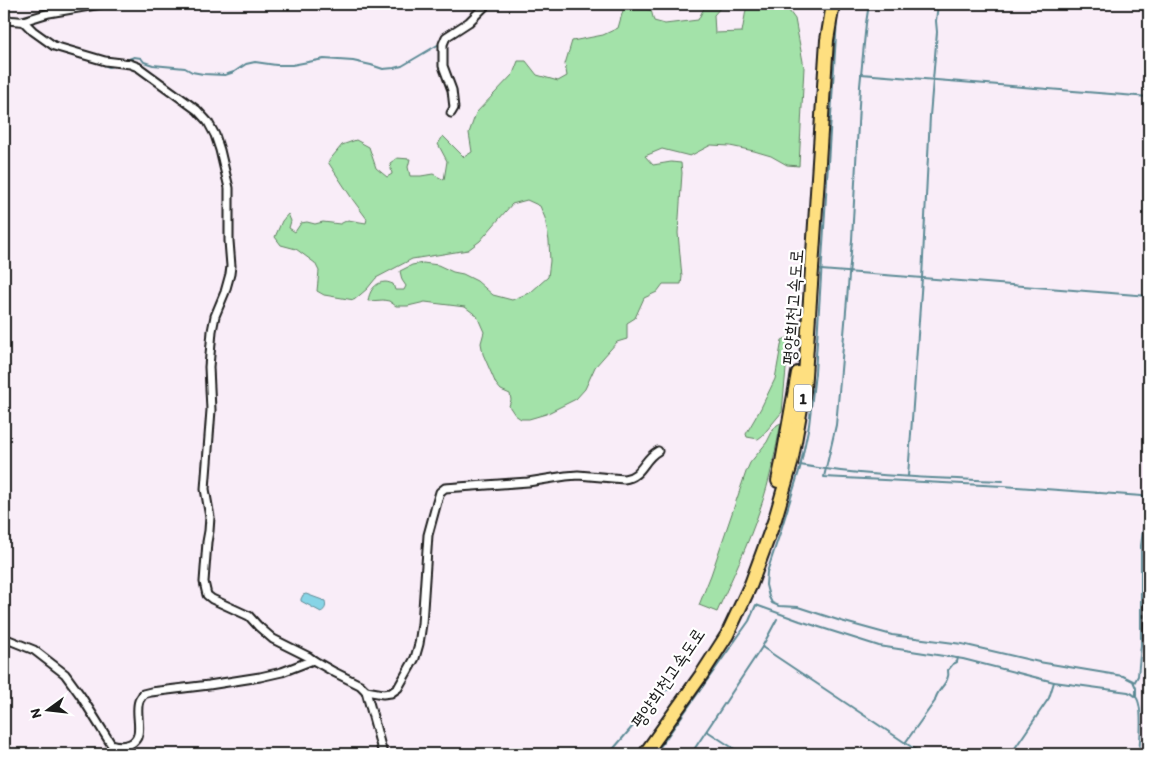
<svg xmlns="http://www.w3.org/2000/svg" width="1153" height="758" viewBox="0 0 1153 758" font-family="Itim,'Poor Story',sans-serif">
<style>
.green{fill:#a3e2a9;stroke:#607f62}
.water{fill:#87d4e6;stroke:#5c8a95}
.lines{fill:none;stroke-linecap:round;stroke-linejoin:round}
.stream{stroke:#5c8a95;stroke-width:2}
.street-casing{stroke:#1c1c1c;stroke-width:11}
.highway-casing{stroke:#1c1c1c;stroke-width:16}
.street{stroke:#fff;stroke-width:7}
.highway{stroke:#fedf80;stroke-width:12}
.labels{text-anchor:middle;dominant-baseline:central;stroke-width:4.5;stroke-linejoin:round;paint-order:stroke}
.shield{fill:#fff;stroke:#606060;stroke-width:1}
.shield-label{font-size:16px;font-weight:bold;fill:#1c1c1c}
.street-label{font-size:18px;fill:#1c1c1c;stroke:#fff}
</style>
<rect width="100%" height="100%" fill="#f9edf8"/>
<filter id="ink" filterUnits="userSpaceOnUse"><feTurbulence type="fractalNoise" baseFrequency=".02" numOctaves="2"/><feDisplacementMap in="SourceGraphic" scale="10" xChannelSelector="R" yChannelSelector="G"/><feConvolveMatrix kernelMatrix="1 2 1 2 8 2 1 2 1" color-interpolation-filters="sRGB"/></filter>
<g filter="url(#ink)">
<!-- green -->
<g class="green">
<path d="M708 4H722L721 7 714 15 715 33 742 32 747 4H784L795 19 804 67 799 166 787 165 771 156 754 151 730 146 711 145 690 156 662 149 645 156 653 165 671 162 681 163 682 173 678 233 682 277 681 284H663L657 292 644 298 635 318 627 323V339L617 342 595 367 585 389 576 399 546 414 529 419H521L515 415 509 406 511 400 510 394 501 390 496 384 483 354 481 343 484 332 477 316 465 307 425 302 408 306H396L389 301 383 300 368 301C369 292 375 282 385 282 388 282 390 283 393 284L395 290H404L406 286 402 280 400 271 412 265 423 263 438 265 453 272 463 274 477 281 493 295 512 300 531 292 548 277 550 261 549 241 545 218 540 206 527 200 512 204 480 241 468 250 412 259 376 278 367 289 354 300 324 295 317 291 319 271 315 263 296 249 281 245 275 237 282 221 288 214 291 221 289 228 295 232 301 223 307 222 315 224 323 222 340 224 348 220 366 223 367 219 353 200 328 162 342 145 356 140 369 147 376 168 387 177 392 174 390 163 397 158 410 159 408 167 410 176H421L433 174 444 180 447 161 438 144 443 136 464 157 472 152 469 133 476 113 513 74 518 61H526L537 75 558 81 567 76 565 64 572 41 603 35 618 28 624 7 651 10 654 21 665 24 698 20 703 10Z"/>
<path d="M789 337 782 412 762 436 758 439 747 437 746 434 761 408 775 379 782 340Z"/>
<path d="M781 423C775 452 770 481 760 509 748 545 732 578 717 612L699 605 711 575 746 472 750 463 767 442 773 430 777 425Z"/>
</g>
<!-- water -->
<path class="water" d="M306 594 325 601C326 606 326 609 321 612L301 601V599L303 595Z"/>
<g class="lines">
<!-- stream -->
<g class="stream">
<path d="M536 4 554 6 563 4"/>
<path d="M806 4 810 7"/>
<path d="M869 4 866 23 860 86 852 240 841 370 836 425 824 477 1003 486 1142 496 1147 500 1141 546V645L1138 676 1134 683"/>
<path d="M488 7 494 4"/>
<path d="M837 19 815 373 809 425 800 468 780 533 767 572 766 585 769 597 772 603 779 606 798 607 841 621 892 635 962 644 1039 662 1123 676 1133 681 1136 688V696"/>
<path d="M41 41 51 49 75 56"/>
<path d="M94 61 109 67 118 65"/>
<path d="M124 61 134 57 141 58 144 62 153 65 185 68 192 72 203 74 225 75 234 72 246 64 255 62 276 65H292L324 59 353 61 371 65 383 69 394 68 402 66 441 43"/>
<path d="M861 74 1149 97"/>
<path d="M821 270 1149 296"/>
<path d="M800 465C867 477 936 478 1003 481"/>
<path d="M908 476 922 278 930 116 937 32 936 21 938 4"/>
<path d="M762 647 922 754"/>
<path d="M707 731 742 754"/>
<path d="M905 743 935 701C936 689 951 683 948 670L953 664 957 662 958 658"/>
<path d="M609 754 663 691 670 689"/>
<path d="M655 754 749 621 756 605 800 621 879 646 963 659 1054 682 1128 692C1131 693 1133 694 1135 696 1144 703 1140 742 1139 754"/>
<path d="M691 754 762 647 777 619"/>
<path d="M1011 754 1049 698 1054 682"/>
</g>
<defs>
<g id="street">
<path d="M4 21C12 19 16 22 23 21L49 13 101 4"/>
<path d="M23 21 33 31 54 46 105 61 130 64 138 67 197 110 208 122 215 135 220 150 229 188V241L231 266 230 274 225 292 215 316 212 331 209 367 211 410 205 489 210 517 209 531 207 542 204 582 207 595 212 599 249 616 258 626 273 639 309 657 313 660"/>
<path d="M451 113 454 108 452 90 443 66V44L446 37 469 22 487 4"/>
<path d="M1149 552 1148 632 1149 675"/>
<path d="M4 638 34 650 65 674 81 696 111 744C117 746 123 747 130 744 146 737 134 714 139 701 139 700 143 695 143 694L151 692 209 685 260 677 282 672 313 660 334 672 360 685 366 691 383 754"/>
<path d="M366 691 383 694 391 693 398 688 415 658 419 644 422 624 428 535 437 502 440 492 445 488 528 482 566 476 578 475 624 479C642 477 643 459 658 451"/>
</g>
<g id="highway">
<path d="M778 481 782 462 798 373"/>
<path d="M645 754 702 674 727 635 751 584 775 519 791 464 804 391 827 40 833 4"/>
</g>
</defs>
<!-- street casing -->
<use href="#street" class="street-casing"/>
<!-- highway casing -->
<use href="#highway" class="highway-casing"/>
<!-- street -->
<use href="#street" class="street"/>
<!-- highway -->
<use href="#highway" class="highway"/>
</g>
</g>
<g class="labels">
<!-- shield labels -->
<rect class="shield" x="794" y="384.5" width="18" height="27" rx="4"/>
<g class="shield-label">
<text x="803" y="398">1</text>
</g>
<!-- street labels -->
<g class="street-label">
<text transform="translate(793 307) rotate(-86)">평양희천고속도로</text>
<text transform="translate(668 678) rotate(-56)">평양희천고속도로</text>
</g>
</g>
<!-- margin -->
<rect width="1153" height="758" fill="none" stroke="#fff" stroke-width="20"/>
<rect x="10" y="10" width="1133" height="738" fill="none" stroke="#1c1c1c" stroke-width="2" filter="url(#ink)"/>
<!-- north arrow -->
<g transform="translate(48 710) rotate(255)" stroke="#ffffff" stroke-width="4" paint-order="stroke">
<path d="M0-4L9 19L0 12L-9 19Z" fill="#1c1c1c"/>
<text y="-8" font-size="14" font-weight="bold" text-anchor="middle" fill="#1c1c1c">N</text>
</g>
</svg>
